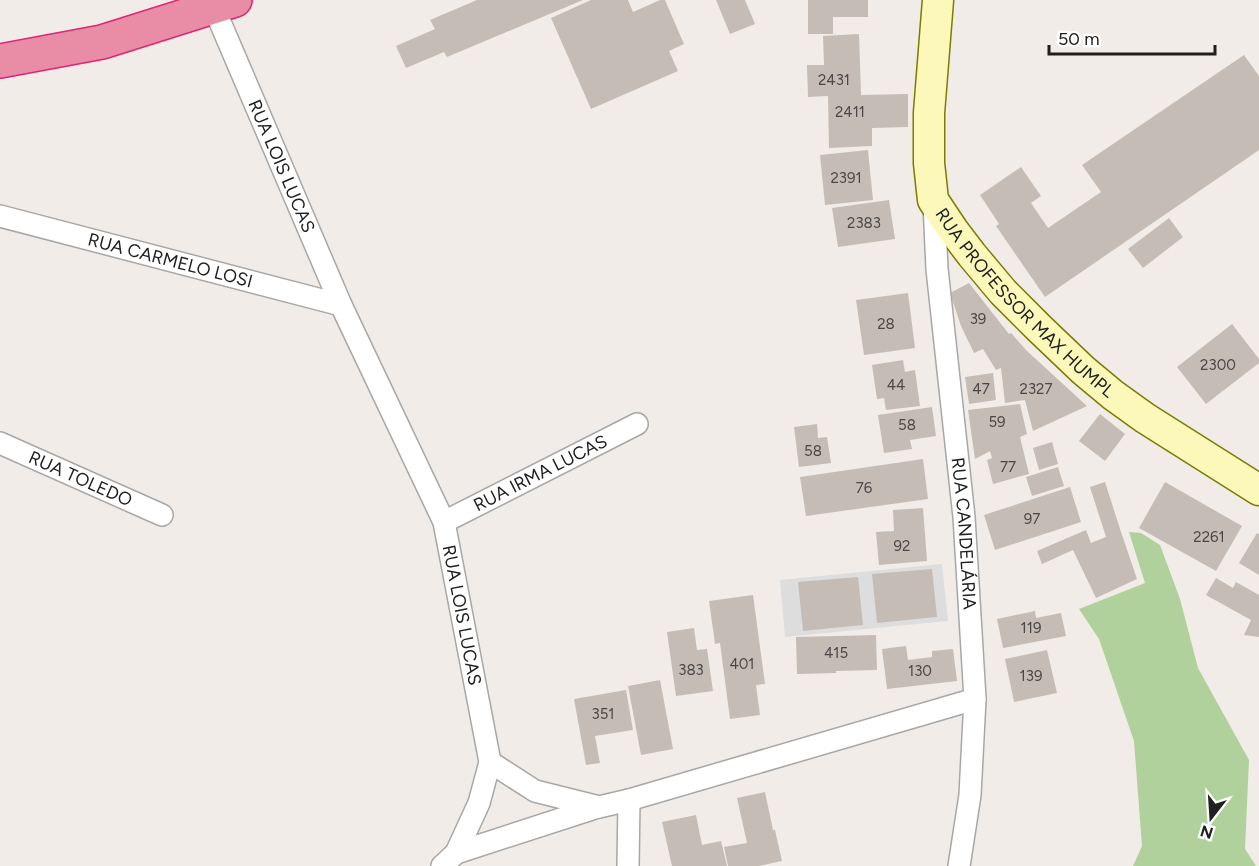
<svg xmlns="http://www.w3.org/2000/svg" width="1259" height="866" viewBox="0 0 1259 866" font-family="Figtree,sans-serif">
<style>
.residential{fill:#dedddd}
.forest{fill:#b0d19b}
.building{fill:#c6bcb6}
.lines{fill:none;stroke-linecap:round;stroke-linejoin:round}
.street-casing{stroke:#a7a7a7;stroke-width:24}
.secondary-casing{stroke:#7a7c03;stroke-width:33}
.highway-casing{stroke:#df2375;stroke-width:36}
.street{stroke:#fff;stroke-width:21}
.secondary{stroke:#fbf8ba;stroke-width:30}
.highway{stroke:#e98da7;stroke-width:33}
.labels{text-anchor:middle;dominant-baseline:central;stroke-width:5;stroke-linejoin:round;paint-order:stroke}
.number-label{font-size:15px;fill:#4a4746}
.street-label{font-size:18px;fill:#202020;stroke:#fff}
</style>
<rect width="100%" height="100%" fill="#f1ece7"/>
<!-- residential -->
<path class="residential" d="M942 564 948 621 785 637 780 580Z"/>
<!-- forest -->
<path class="forest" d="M1129 532 1141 533 1160 545 1180 599 1198 668 1249 760 1245 849 1256 866H1133L1142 846 1134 741 1099 639 1079 609 1145 583Z"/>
<!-- building -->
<g class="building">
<path d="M477 0H583L447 57 444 52 406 68 396 46 435 29 430 20Z"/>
<path d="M591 0H628L633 12 660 0H665L684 44 669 51 678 71 591 109 551 18Z"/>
<path d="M716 0H745L755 24 730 34Z"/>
<path d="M808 0H868V17H833V34H808Z"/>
<path d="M859 34 861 95 908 94V127L872 128V146L829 148 828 96 808 97 807 65H824L823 36Z"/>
<path d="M1244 55 1259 76V150L1045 297 996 226 999 224 980 195 1021 167 1041 196 1031 203 1048 228 1101 192 1082 165Z"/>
<path d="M868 150 873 200 825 205 820 155Z"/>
<path d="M889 200 895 239 838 247 832 208Z"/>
<path d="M1169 218 1183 237 1143 268 1128 249Z"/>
<path d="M969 283 1009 334 1011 333 1027 351 1087 406 1033 431 1025 400 1005 403 1001 368 996 370 983 349 974 353 961 326 950 293Z"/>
<path d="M908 293 915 348 864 355 856 300Z"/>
<path d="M1232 324 1259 359V363L1206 404 1177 367Z"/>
<path d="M903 360 905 372 915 370 920 406 886 410 884 398 877 399 872 365Z"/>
<path d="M993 373 996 400 969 404 965 377Z"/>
<path d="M1020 404 1027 434 1020 437 1029 474 993 484 987 460 992 458 990 451 975 459 968 410Z"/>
<path d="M932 407 936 436 910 440 912 449 884 453 878 415Z"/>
<path d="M1100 414 1125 434 1105 461 1079 441Z"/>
<path d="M817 424 818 438 827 437 831 463 799 467 794 427Z"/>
<path d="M1052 442 1058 464 1039 470 1033 448Z"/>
<path d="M923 459 928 499 806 516 800 477Z"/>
<path d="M1058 467 1064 486 1032 496 1026 477Z"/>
<path d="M1105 482 1121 532 1137 579 1096 598 1073 550 1042 564 1037 551 1086 530 1091 543 1106 537 1090 487Z"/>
<path d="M1165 482 1242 526 1216 571 1139 528Z"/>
<path d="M1070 487 1081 522 995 550 984 515Z"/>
<path d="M923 508 927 561 879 565 876 532 894 531 893 510Z"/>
<path d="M1257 533 1259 534V575L1239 563Z"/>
<path d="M932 569 937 617 877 623 872 574Z"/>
<path d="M858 577 863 625 803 631 798 582Z"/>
<path d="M1216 578 1233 588 1236 582 1259 595V637L1244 635 1251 620 1206 595Z"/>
<path d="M753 595 765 684 756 685 760 715 730 719 720 643 715 644 709 601Z"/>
<path d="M1035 611 1036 618 1061 613 1066 636 1003 648 997 619Z"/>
<path d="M694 628 697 650 707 649 713 691 676 696 667 632Z"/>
<path d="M876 635 877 670 836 671V673L797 674 796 637Z"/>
<path d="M906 646 908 660 932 657V651L953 649 957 681 887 689 882 649Z"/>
<path d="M1047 650 1057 693 1014 702 1005 659Z"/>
<path d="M660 680 673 749 641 755 628 686Z"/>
<path d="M626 690 633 730 595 736 600 763 586 765 574 699Z"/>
<path d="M765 792 773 830H775L782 861 759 866H728L724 847 747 843 737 798Z"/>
<path d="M696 815 702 845 721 841 727 866H672L662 822Z"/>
</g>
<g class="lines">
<defs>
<g id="street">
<path id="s1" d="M214 8 341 305 444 522 490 762 479 803 456 853 442 866"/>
<path id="s2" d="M934 203 937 269 964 517 975 699 970 795 959 866"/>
<path id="s3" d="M0 216 341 305"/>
<path id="s4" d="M0 443 162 515"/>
<path id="s5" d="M444 522 637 424"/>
<path d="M490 762 535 791 599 807 629 800 975 699"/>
<path d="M456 853 598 807"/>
<path d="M628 866 629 800"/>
</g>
<g id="secondary">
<path id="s6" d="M938 0 929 113V163L933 200 953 230 972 255 1003 292 1039 328 1083 370 1113 395 1145 418 1259 490"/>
</g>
<path id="highway" d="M0 61 102 42 235 0"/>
</defs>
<!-- street casing -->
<use href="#street" class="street-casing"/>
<!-- secondary casing -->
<use href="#secondary" class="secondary-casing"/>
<!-- highway casing -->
<use href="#highway" class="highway-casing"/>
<!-- street -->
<use href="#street" class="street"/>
<!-- secondary -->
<use href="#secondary" class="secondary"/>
<!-- highway -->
<use href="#highway" class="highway"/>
</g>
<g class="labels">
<!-- number labels -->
<g class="number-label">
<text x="834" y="80">2431</text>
<text x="850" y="112">2411</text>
<text x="846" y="178">2391</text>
<text x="864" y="223">2383</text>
<text x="978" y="319">39</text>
<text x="886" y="324">28</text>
<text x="1218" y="365">2300</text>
<text x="896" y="385">44</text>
<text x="981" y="389">47</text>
<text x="1036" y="389">2327</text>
<text x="997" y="422">59</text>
<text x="907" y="425">58</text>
<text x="813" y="451">58</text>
<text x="1008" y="467">77</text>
<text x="864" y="488">76</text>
<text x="1032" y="519">97</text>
<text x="1209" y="537">2261</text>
<text x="902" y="546">92</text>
<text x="1031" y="628">119</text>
<text x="836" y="653">415</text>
<text x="742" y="664">401</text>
<text x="691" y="670">383</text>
<text x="920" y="671">130</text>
<text x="1031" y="676">139</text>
<text x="603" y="714">351</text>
</g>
<!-- street labels -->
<g class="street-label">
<text stroke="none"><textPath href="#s1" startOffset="172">RUA LOIS LUCAS</textPath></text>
<text stroke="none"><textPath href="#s3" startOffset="176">RUA CARMELO LOSI</textPath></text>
<text stroke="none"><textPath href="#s6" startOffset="339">RUA PROFESSOR MAX HUMPL</textPath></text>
<text stroke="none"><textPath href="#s5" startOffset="108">RUA IRMA LUCAS</textPath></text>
<text stroke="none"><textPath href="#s4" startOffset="88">RUA TOLEDO</textPath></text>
<text stroke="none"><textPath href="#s2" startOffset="332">RUA CANDELÁRIA</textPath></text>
<text stroke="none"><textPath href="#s1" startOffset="658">RUA LOIS LUCAS</textPath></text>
</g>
</g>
<!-- north arrow -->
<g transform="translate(1211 818) rotate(197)" stroke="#ffffff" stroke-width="4.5" paint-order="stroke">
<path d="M0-4.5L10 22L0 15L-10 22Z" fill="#202020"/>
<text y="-9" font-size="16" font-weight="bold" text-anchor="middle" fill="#202020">N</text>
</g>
<!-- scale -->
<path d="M1049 45v9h166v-9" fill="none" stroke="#202020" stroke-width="3"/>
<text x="1058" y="45" font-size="18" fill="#202020" stroke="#ffffff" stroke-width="4.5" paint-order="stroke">50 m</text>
</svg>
